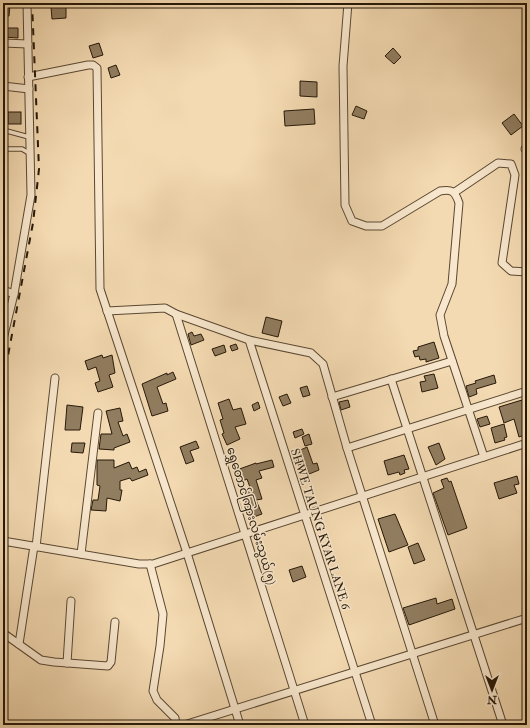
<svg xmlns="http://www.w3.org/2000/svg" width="530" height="728" viewBox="0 0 530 728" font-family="'IM FELL Double Pica','Noto Sans Myanmar',serif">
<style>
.building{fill:#917d60;stroke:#261808}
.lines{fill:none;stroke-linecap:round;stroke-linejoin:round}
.service-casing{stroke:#5a4832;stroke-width:5.5}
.minor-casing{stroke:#5a4832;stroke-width:9}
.service{stroke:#f8e7cd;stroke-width:3.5}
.minor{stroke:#f8e7cd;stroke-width:7}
.rail{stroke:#261808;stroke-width:2;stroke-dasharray:7 7;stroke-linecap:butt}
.labels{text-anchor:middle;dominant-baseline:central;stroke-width:3;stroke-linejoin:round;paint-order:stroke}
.street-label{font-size:12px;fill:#261808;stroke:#f8e7cd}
</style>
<rect width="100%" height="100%" fill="#f4dab2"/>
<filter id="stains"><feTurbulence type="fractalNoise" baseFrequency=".005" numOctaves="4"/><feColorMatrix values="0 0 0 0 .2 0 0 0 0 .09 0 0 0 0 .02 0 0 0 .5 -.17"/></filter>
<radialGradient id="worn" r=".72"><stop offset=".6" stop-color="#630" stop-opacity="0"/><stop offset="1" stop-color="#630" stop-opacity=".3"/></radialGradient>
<!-- building -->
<g class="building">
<path d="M5 5H10L9 16H4Z"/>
<path d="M66 6V18L52 19 51 7Z"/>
<path d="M4 28H18V38L4 37Z"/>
<path d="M99 43 103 55 93 58 89 46Z"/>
<path d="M393 48 401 57 394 64 385 56Z"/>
<path d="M116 65 120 75 111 78 108 68Z"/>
<path d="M300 81 317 82V97L300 96Z"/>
<path d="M356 106 367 111 364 119 352 115Z"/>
<path d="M314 109 315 124 285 126 284 111Z"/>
<rect x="8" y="112" width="13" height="12"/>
<path d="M514 114 523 126 511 135 502 123Z"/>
<path d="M266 317 282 321 278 337 262 333Z"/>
<path d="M192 332 194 336 201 334 204 340 191 345 188 334Z"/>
<path d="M434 342 439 358 426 362V359L420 360 419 356 415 357 413 351 418 350V347Z"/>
<path d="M236 344 238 349 232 351 230 346Z"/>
<path d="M224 345 226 352 215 356 212 349Z"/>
<path d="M102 355 103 358 112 355 115 373 109 375 113 387 98 392 95 383 100 381 96 367 88 370 85 361Z"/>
<path d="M173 372 176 379 157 387 163 404 166 403 168 411 152 416 142 384 167 373V375Z"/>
<path d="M434 374 438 388 422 392 420 382 426 381 424 376Z"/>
<path d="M494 375 496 383 476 389 477 394 469 397 466 386 476 383 475 381Z"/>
<path d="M307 386 310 395 303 397 300 388Z"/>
<path d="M287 394 291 403 283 406 279 397Z"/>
<path d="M229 399 233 410 241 408 246 424 235 427 240 439 227 445 222 434 224 433 220 420 223 419 218 403Z"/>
<path d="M348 400 350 407 341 410 339 402Z"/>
<path d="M522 400 523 405 527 404V434L519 437 514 419 504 423 499 407Z"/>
<path d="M258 402 260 408 254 411 252 405Z"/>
<path d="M67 405 83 407 80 430H65Z"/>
<path d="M120 408 123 421 118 422 123 436 127 434 130 442 114 448V450L99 449 101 434H112L106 411Z"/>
<path d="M487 416 490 424 480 427 477 419Z"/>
<path d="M504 424 507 437 504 438 505 440 495 443 491 428Z"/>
<path d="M302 429 304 434 295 438 293 432Z"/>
<path d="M309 434 312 444 305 446 302 437Z"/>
<path d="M196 441 199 448 190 451 194 461 186 464 180 447Z"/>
<path d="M72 443H85L83 453 71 452Z"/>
<path d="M439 443 445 459 436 465 428 447Z"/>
<path d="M307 447 313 464 317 463 319 470 309 474 305 463 298 465 294 453Z"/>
<path d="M404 455 409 469 404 470 405 473 400 475 399 472 388 475 384 461Z"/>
<path d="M97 460H114V468L129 462 132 469 137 467 139 472 146 469 148 475 132 481 130 478 120 481V490H122L120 501 107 498 106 511 91 510 93 500H98L100 486 97 485Z"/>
<path d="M272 460 274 467 259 471 262 478 256 480 262 499 256 500 262 514 251 518 242 493 251 490 247 479 243 481 241 477 237 479 234 471 256 463V464Z"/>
<path d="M517 476 519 484 514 485 517 493 499 499 494 483Z"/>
<path d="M447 478 449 482 451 481 467 528 448 535 433 493 444 488 441 480Z"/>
<path d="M395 514 408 545 389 552 378 519Z"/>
<path d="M418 543 425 560 414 564 408 547Z"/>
<path d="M302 566 306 577 293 582 289 570Z"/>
<path d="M436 598 437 604 452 599 455 609 409 625 403 608Z"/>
</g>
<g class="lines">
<defs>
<g id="service">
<path d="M3 130 29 137"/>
<path d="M3 149H22L29 153"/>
</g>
<g id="minor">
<path d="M348 3 343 66 345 205 352 221 366 226H382L440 191C452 189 455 191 459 203L452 284 440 315 444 336 484 457"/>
<path d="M3 43 28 44"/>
<path d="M28 77 88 65H93L97 68 100 289 187 553 240 725"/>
<path d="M3 86 29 89"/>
<path d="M525 149 527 151"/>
<path d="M455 192 498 163 511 164 515 175 502 263 511 271 527 272"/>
<path d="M3 290 14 294"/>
<path d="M107 311 165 308 176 314 249 340 311 353 323 364 347 448 435 725"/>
<path d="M176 314 305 725"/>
<path d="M3 339 14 294 31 195 27 3"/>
<path d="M249 340 372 725"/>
<path d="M391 379 503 725"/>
<path d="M332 397 452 361"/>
<path d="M347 448 527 391"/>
<path d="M3 541 139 564H153L527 443"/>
<path d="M36 547 55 378"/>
<path d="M81 554 98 413"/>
<path d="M150 564 163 614 160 646 153 691 157 700 175 718 176 725"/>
<path d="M3 633 41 660 54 662 108 666 111 662 115 622"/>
<path d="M19 644 34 546"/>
<path d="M67 663 71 601"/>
<path d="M184 725 527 618"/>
</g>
</defs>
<!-- service casing -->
<use href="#service" class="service-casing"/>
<!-- minor casing -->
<use href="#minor" class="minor-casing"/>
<!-- service -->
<use href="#service" class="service"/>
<!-- minor -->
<use href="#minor" class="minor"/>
<!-- rail -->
<path class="rail" d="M3 382 33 223 39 169 32 3"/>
</g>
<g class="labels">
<!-- street labels -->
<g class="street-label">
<text transform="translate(251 516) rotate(73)">ရွှေတောင်ကြားလမ်းသွယ်(၅)</text>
<text transform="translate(320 529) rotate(72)">SHWE TAUNG KYAR LANE 6</text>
</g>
</g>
<!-- margin -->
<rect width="530" height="728" fill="none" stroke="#f4dab2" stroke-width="16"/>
<rect x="4" y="4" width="522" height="720" fill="none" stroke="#261808" stroke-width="2"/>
<rect x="8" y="8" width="514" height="712" fill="none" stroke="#261808"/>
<!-- north arrow -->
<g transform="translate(492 690) rotate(180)" stroke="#f8e7cd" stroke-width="3" paint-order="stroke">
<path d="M0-3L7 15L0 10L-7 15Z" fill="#261808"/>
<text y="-6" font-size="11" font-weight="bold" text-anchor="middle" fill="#261808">N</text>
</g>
<rect width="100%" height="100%" filter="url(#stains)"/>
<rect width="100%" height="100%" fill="url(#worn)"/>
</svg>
